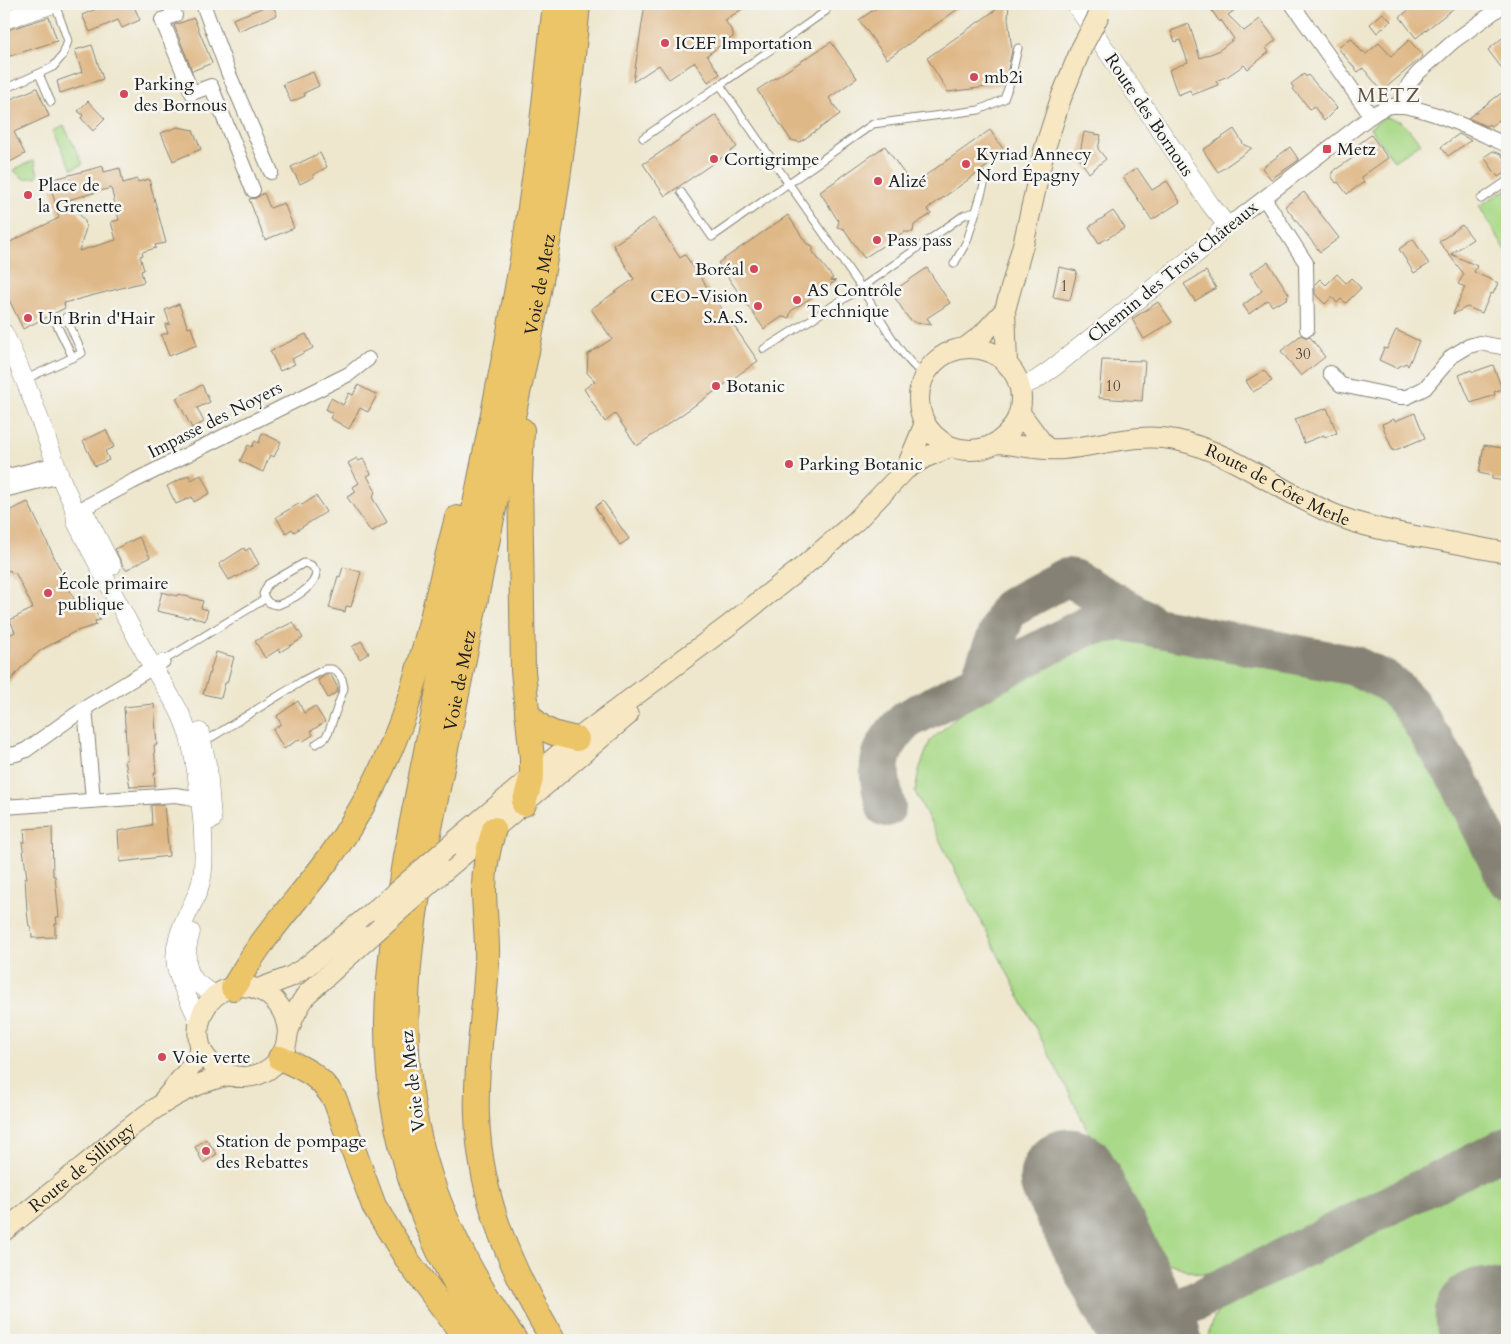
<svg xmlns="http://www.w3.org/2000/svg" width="1511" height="1344" viewBox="0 0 1511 1344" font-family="Cardo,serif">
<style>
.green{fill:#a9d988;stroke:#627a52}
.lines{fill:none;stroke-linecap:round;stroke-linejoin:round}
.taxiway{stroke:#858275;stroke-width:40}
.runway{stroke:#858275;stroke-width:99}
.building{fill:#dfb887;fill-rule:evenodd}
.service-casing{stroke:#858275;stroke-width:9}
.minor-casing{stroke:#858275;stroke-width:16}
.tertiary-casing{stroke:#858275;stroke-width:19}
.secondary-casing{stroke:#858275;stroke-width:22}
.trunk-casing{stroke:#858275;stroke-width:26}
.service{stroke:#fff;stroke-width:7}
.minor{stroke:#fff;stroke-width:14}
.tertiary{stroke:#fff;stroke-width:18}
.secondary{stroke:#f7e8c3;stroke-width:20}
.trunk{stroke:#ecc569;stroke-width:24}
.secondary-bridge-casing{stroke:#858275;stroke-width:22;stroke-linecap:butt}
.secondary-bridge{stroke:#f7e8c3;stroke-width:20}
.poi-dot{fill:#d1495b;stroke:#f6f6f2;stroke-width:2}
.labels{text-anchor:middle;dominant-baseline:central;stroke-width:5;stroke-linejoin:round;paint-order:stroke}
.number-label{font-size:15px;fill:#4d4337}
.poi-label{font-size:18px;fill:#1c1c1c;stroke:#f6f6f2;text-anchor:start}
.street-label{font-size:18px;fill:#1c1c1c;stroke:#f6f6f2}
.quarter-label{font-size:20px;letter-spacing:1px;fill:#605341;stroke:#f6f6f2}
</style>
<rect width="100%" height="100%" fill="#f6f6f2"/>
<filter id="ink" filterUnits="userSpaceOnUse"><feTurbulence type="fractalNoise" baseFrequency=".02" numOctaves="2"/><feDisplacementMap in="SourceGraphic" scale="10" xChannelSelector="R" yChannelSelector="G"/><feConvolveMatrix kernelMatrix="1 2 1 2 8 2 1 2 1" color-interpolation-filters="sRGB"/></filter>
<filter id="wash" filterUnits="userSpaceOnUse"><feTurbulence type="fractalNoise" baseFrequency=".0096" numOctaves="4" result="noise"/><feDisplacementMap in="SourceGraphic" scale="20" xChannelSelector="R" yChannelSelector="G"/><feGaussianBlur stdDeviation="1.12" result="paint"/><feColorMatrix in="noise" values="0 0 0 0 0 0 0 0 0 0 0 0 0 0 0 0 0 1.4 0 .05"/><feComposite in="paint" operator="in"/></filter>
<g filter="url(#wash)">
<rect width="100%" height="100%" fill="#eee7ce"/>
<!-- green -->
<g class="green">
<path d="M1385 117 1402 122 1421 143 1394 161 1370 128Z"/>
<path d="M64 126 83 164 72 169 53 131Z"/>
<path d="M34 160 38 174 36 177 24 179 13 170Z"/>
<path d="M1507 189V249L1505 250 1479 206Z"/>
<path d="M1120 640 1149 641 1351 683 1376 695 1388 704 1406 724 1454 808 1507 908V1127L1225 1270 1201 1274 1184 1269 1167 1262 1144 1240 915 792 919 770 930 741 960 714 1072 651 1090 645Z"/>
<path d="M1507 1169V1340H1208C1208 1325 1216 1313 1226 1302Z"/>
</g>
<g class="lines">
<!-- taxiway -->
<g class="taxiway">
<path d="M979 681 1006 614 1011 607 1061 580 1067 578 1073 579 1147 621"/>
<path d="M886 807C875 767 876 750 906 720L1087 626 1124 621 1355 666 1386 681 1395 688 1410 704 1459 781 1507 879"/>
<path d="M1127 1291C1144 1309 1155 1313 1180 1309L1507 1147"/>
<path d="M1488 1325 1507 1316"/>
</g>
<!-- runway -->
<g class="runway">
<path d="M1069 1178 1152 1340"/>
<path d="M1484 1317 1495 1340"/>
</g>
</g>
<g id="blocks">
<!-- building -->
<g class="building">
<path d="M108 4H133L140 20 122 28 118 20 90 32 82 15Z"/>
<path d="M272 4 277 15 238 31 233 19Z"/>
<path d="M645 4H750L725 20 733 33V37L707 55 720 74 708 82 695 62 669 79 659 65 633 82Z"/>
<path d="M882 4H965L887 59 859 20Z"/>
<path d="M1004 4H1009L1008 18 1012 50 1006 79 1002 85 948 92 927 58Z"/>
<path d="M1217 4 1219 6 1222 4H1243L1228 15 1244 31 1260 19 1276 40 1266 48 1269 52 1248 69 1244 65 1228 76 1216 81 1218 85 1192 95 1190 90 1178 95 1169 70 1188 62 1180 40 1175 42 1171 31 1189 24 1200 58 1218 51 1234 39 1221 20 1220 22 1212 11 1214 10 1213 7Z"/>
<path d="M1416 4H1459L1416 38 1400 17Z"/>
<path d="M1383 13 1391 21 1377 33 1370 24Z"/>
<path d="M49 17 57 41 4 58V31Z"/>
<path d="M194 18 212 63 192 71 174 25Z"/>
<path d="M1507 34V75L1488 50Z"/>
<path d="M1351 38 1362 52 1363 51 1366 54 1379 43 1391 56 1409 40 1423 56 1382 91 1363 68 1358 72 1338 48Z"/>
<path d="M831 42 857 78 829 98 840 114 800 142 791 140 757 90Z"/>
<path d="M92 45 103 79 60 93 57 81 82 72 75 50Z"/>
<path d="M313 72 319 86 304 93 305 96 291 102 283 84Z"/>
<path d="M1304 74 1306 77 1308 75 1337 108 1324 121 1314 106 1310 109 1293 89 1294 88 1291 84Z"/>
<path d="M37 88 49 116 14 132 25 154 4 165V102Z"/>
<path d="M1507 89V114L1491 126 1489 124 1486 126 1468 118Z"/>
<path d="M88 101 105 119 93 131 81 118 83 115 78 111Z"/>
<path d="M716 115 737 147 665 196 643 164Z"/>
<path d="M178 127 193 130 201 149 173 161 161 133Z"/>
<path d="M1234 129 1244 145 1252 148 1218 172 1203 150Z"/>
<path d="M990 130 1006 153 927 209 931 214 914 225 913 232H904L864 258 844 229 837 227 839 222 820 192 885 146 912 185Z"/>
<path d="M1084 132 1101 135 1098 149 1106 159 1089 173 1079 158Z"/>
<path d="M1459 134 1471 140 1448 156 1441 147Z"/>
<path d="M1371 135 1388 158 1361 177 1364 182 1347 194 1338 182 1336 183 1332 177V172L1360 153 1356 146Z"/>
<path d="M1290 147 1299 160 1271 179 1262 168Z"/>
<path d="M1493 151 1501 154 1507 163V171L1498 177 1484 157Z"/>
<path d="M320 153 327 167 313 175 314 177 300 184 291 167Z"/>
<path d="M103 166 104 172 120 168 123 183 137 179 138 182 149 179 166 243 155 245 156 248 142 252 143 255 140 256 144 270 141 271 144 282 64 303 65 308 23 329 4 289V285L6 283 4 278V245L59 218 48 176 51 180ZM111 188 119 220 111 222 116 240 79 251 86 228 85 221 68 200Z"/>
<path d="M1137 168 1152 190 1167 181 1180 202 1152 220 1123 177Z"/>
<path d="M1304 192 1339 238 1320 252 1285 206Z"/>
<path d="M264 193 270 208 284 203 294 228 265 240 249 199 256 198Z"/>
<path d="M1113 211 1125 228 1099 243 1089 227Z"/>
<path d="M788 215 806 243 813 246V252L833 278 830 280 836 281 791 311 789 318 782 317 764 329 718 263Z"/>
<path d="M654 218 680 258 685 255 758 361 637 446 615 414 605 422 584 389 595 381 587 373 588 354 612 339 591 309 634 279 613 245Z"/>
<path d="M1462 225 1473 239 1451 254 1477 266 1474 272 1498 283 1493 294 1491 293 1482 313 1467 307 1453 314 1465 287 1458 284 1464 274 1439 242Z"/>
<path d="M1413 239 1429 264 1414 273 1399 249Z"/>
<path d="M1268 262 1289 294 1287 296 1288 298 1278 304 1277 303 1272 306 1268 300 1249 314 1243 305 1262 291 1250 273Z"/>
<path d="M1059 267 1077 271 1070 300 1053 297Z"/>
<path d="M927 268 950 303 927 318 932 325 916 323 909 319 893 295 898 292 896 289Z"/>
<path d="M1206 271 1216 288 1195 301 1184 284Z"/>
<path d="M1337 274 1346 283 1351 278 1361 288 1346 303 1341 299 1337 303 1332 297 1325 304 1315 294V284L1320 279 1326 285Z"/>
<path d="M1158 302 1172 322 1144 339 1132 319Z"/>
<path d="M179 304 188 328 191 327 197 345 169 356 161 335 168 333 165 325 170 324 165 310Z"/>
<path d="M1396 330 1419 341 1408 366 1406 363 1396 368 1379 360 1384 348 1387 349Z"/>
<path d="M306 334 313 348 292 359 295 364 280 371 270 351Z"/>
<path d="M1301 335 1307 338 1310 337 1325 357 1301 376 1281 351Z"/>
<path d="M1102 360 1145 361 1142 401 1099 398Z"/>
<path d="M1493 365 1502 389 1494 392 1495 395 1471 403 1459 375 1471 370 1473 372Z"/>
<path d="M1264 370 1272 381 1253 392 1246 381Z"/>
<path d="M202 385 210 402 197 408 204 422 192 428 176 398Z"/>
<path d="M358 385 377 395 368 412 360 408 349 429 330 418 333 413 326 410 331 398 343 405 349 393 353 395Z"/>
<path d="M1327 408 1337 433 1325 437 1324 435 1304 443 1295 419Z"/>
<path d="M1415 413 1425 438 1393 451 1382 424 1394 419 1395 421Z"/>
<path d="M106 430 114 447 105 451 109 460 95 466 83 441Z"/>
<path d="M262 433 281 442 274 457 270 455 263 472 240 461 248 445 252 447 255 441 259 443Z"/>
<path d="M1484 445 1507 449V481L1492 479V476L1479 473Z"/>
<path d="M357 458 359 461 363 459 371 474 367 476 375 490 373 499 387 522 371 532 347 497 356 492 353 487 359 483 348 463Z"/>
<path d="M189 475 191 480 201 475 210 493 194 502 192 497 176 504 167 486Z"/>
<path d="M316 496 326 512 294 532 292 529 286 533 276 517 300 503 302 505Z"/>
<path d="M603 501 629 539 620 545 595 507Z"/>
<path d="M28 502 76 603 89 597 100 620 95 621 96 625 74 632 41 650 22 667 4 688V660L7 656 4 649V638L15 632 10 620 33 608 15 572 12 574 10 570 4 573V513Z"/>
<path d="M139 537 150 557 126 570 123 566 115 549Z"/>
<path d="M244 548 245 551 250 548 259 564 237 577 236 576 229 580 219 564Z"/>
<path d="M343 567 361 572 351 607 346 606 345 612 329 608 338 576 340 577Z"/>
<path d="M162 592 177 596 178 594 203 601 201 608 208 610 205 621 189 616 188 618 157 611Z"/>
<path d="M293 622 303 638 280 652 279 649 265 658 255 641Z"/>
<path d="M361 641 369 653 360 659 352 647Z"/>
<path d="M216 652 234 657 227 683H225L221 698 203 694Z"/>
<path d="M328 674 331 675 338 688 337 692 328 698 318 680Z"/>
<path d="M298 701 304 713 315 706 325 722 311 731 313 735 302 742 299 739 284 749 273 730 281 724 277 716Z"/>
<path d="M154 704 157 745H154L156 773H154L155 786 130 787 125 760H127L124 707Z"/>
<path d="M151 805H164L169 856 120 862 118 831 152 825Z"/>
<path d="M52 827 53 876H55L59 917H56L57 924H55V937L32 938 31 926H29L27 911 25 878H27L22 842H25L24 829Z"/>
<path d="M206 1139 217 1154 203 1163 195 1147Z"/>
</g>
</g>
</g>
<g filter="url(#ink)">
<use href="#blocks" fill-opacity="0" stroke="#858275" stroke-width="1"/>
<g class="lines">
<defs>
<g id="service">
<path d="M826 11 720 85C767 153 814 219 860 286 880 316 896 353 925 376"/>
<path d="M39 74 51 102"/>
<path d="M4 89 53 67 63 55 68 41 55 4"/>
<path d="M643 138 720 85"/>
<path d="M681 192 712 237 873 124 979 110 1004 99 1010 83 1018 48"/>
<path d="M1481 199 1507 181"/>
<path d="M954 264 967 241 987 175"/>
<path d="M54 319 73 358"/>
<path d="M764 349 861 288 964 215 976 212"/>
<path d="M24 380 82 353 66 317"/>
<path d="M304 563 311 565 316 571C317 587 291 600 278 605 270 605 266 602 263 594L268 584Z"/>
<path d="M163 661 265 599"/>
<path d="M204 742 304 680 325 669H332L337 672 342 679 344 688 329 731 325 738 316 744"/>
</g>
<g id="minor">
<path d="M170 4 175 15 162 20 192 93 211 86 253 190"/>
<path d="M203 4 228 72 271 172"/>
<path d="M1292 4 1371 116"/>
<path d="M1398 106 1409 84 1418 73 1454 41 1505 4"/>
<path d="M1264 198 1306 263 1307 329"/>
<path d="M1226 224 1239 217 1371 116C1378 111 1384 107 1392 106 1418 102 1481 134 1507 145"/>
<path d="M1330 373 1341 385 1399 397H1407L1425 388 1452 356 1469 346 1480 343 1507 348"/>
<path d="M4 477 56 464"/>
<path d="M4 490 60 476"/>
<path d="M76 512 132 482 349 374 368 359"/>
<path d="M85 708 93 800"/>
<path d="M4 756 16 754 26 750 85 708 163 661"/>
<path d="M4 807 175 795 189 797 200 803"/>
</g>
<g id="tertiary">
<path d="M4 20 54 4"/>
<path d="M4 333C26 379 43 428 60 476 66 492 76 506 76 522 99 567 123 612 147 657 157 675 168 691 178 709 188 728 193 750 196 771 201 800 205 840 203 869 202 886 194 901 187 915 163 963 180 978 199 1022"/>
<path d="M1020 387 1036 380 1053 368 1211 242 1226 224 1210 204 1075 4"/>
<path d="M76 512 87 517 112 566"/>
<path d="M200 732 208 769 212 820"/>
<path d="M191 932C186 948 183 968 196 982 202 987 210 991 216 996"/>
</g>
<g id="secondary">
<circle cx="970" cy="399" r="51"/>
<path d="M965 348 982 335 1005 310"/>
<path d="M1007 363 1005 310 1024 241 1044 151 1061 98 1081 49"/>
<path d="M1020 413 1046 448"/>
<path id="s1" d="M999 443C1018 445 1044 451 1063 449 1101 446 1136 432 1176 440 1233 452 1280 492 1333 514 1361 526 1392 532 1421 537 1450 542 1479 548 1507 553"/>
<path d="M906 469 925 423"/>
<path d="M448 847 577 739 728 626 805 565 856 521 906 469 926 457 951 447"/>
<path d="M444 871 628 715"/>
<path d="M258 989 290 977 306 967 375 910"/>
<path d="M288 1032C284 980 218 969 201 1017 196 1031 198 1049 208 1060 218 1071 231 1078 245 1077 262 1076 278 1066 284 1050 287 1044 287 1038 288 1032 292 1019 299 1005 307 994L372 935"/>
<path d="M164 1100 193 1064 201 1049"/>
<path id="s2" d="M4 1231C33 1207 63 1183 92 1159 133 1124 176 1086 230 1075"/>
</g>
<g id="trunk">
<path d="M522 430 520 478 523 671 532 758V775L524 804"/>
<path d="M527 712C541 731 553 734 577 739"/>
<path d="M494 829C488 848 484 868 484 889 484 913 488 937 487 961 485 1013 475 1064 477 1116 480 1199 511 1270 553 1340"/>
<path d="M233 988C243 973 251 957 262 943 291 903 326 868 351 825 371 793 388 758 401 723 425 657 439 586 457 518"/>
<path d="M280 1058C305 1069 320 1075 335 1100L374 1206 410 1264 467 1340"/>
<path d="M490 1340C425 1246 386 1137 387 1022 388 966 396 912 405 857L507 343 524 249 541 132 555 4"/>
<path id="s3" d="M515 1340C456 1255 417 1171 408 1067 402 988 414 910 429 833 440 777 452 720 463 664 475 605 486 546 498 488 513 413 531 339 544 264 560 178 570 91 578 4"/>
</g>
</defs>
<!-- service casing -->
<use href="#service" class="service-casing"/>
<!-- minor casing -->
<use href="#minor" class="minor-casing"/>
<!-- tertiary casing -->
<use href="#tertiary" class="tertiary-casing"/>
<!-- secondary casing -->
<use href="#secondary" class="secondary-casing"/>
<!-- trunk casing -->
<use href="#trunk" class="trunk-casing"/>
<!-- service -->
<use href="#service" class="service"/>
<!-- minor -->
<use href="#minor" class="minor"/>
<!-- tertiary -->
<use href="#tertiary" class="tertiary"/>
<!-- secondary -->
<use href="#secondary" class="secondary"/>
<!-- trunk -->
<use href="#trunk" class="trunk"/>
<defs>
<g id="secondary-bridge">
<path d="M1081 49 1100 13"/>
<path d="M375 910 448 847"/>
<path d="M372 935 444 871"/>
</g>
</defs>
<!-- secondary-bridge casing -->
<use href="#secondary-bridge" class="secondary-bridge-casing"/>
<!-- secondary-bridge -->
<use href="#secondary-bridge" class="secondary-bridge"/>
</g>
</g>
<!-- markers -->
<g class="poi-dot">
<circle cx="665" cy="43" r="5"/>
<circle cx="974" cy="77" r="5"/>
<circle cx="124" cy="94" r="5"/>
<rect x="1322" y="144" width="10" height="10" rx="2.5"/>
<circle cx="714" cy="159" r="5"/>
<circle cx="966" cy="164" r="5"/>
<circle cx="878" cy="181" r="5"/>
<circle cx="28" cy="195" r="5"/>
<circle cx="877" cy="240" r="5"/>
<circle cx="754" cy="269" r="5"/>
<circle cx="797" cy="300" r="5"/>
<circle cx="758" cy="306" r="5"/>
<circle cx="28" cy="318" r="5"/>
<circle cx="716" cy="386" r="5"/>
<circle cx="789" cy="464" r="5"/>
<circle cx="48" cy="593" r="5"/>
<circle cx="162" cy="1057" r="5"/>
<circle cx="206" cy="1151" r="5"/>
</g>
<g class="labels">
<!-- number labels -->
<g class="number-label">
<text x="1064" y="286">1</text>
<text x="1303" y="354">30</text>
<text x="1113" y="386">10</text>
</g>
<!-- poi labels -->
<g class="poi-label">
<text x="675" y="43">ICEF Importation</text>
<text x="984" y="77">mb2i</text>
<text x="134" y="84">Parking<tspan x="134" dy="21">des Bornous</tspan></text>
<text x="1337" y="149">Metz</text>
<text x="976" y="154">Kyriad Annecy<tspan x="976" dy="21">Nord Épagny</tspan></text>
<text x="724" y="159">Cortigrimpe</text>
<text x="888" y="181">Alizé</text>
<text x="38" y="185">Place de<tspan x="38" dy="21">la Grenette</tspan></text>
<text x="887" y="240">Pass pass</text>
<text x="744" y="269" text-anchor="end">Boréal</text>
<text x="807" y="290">AS Contrôle<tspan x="807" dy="21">Technique</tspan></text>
<text x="748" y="296" text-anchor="end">CEO-Vision<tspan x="748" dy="21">S.A.S.</tspan></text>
<text x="38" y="318">Un Brin d'Hair</text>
<text x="726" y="386">Botanic</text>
<text x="799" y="464">Parking Botanic</text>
<text x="58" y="583">École primaire<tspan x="58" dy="21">publique</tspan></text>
<text x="172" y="1057">Voie verte</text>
<text x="216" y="1141">Station de pompage<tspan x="216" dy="21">des Rebattes</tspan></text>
</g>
<!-- street labels -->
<g class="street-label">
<text transform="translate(1149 115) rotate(56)">Route des Bornous</text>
<text transform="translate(1173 272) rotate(-39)">Chemin des Trois Châteaux</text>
<text stroke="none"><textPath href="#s3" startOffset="1092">Voie de Metz</textPath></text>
<text transform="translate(215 420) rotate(-27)">Impasse des Noyers</text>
<text stroke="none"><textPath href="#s1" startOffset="290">Route de Côte Merle</textPath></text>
<text stroke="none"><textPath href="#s3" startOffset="688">Voie de Metz</textPath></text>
<text transform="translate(413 1081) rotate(-97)">Voie de Metz</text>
<text stroke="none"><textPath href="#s2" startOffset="101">Route de Sillingy</textPath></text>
</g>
<!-- quarter labels -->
<g class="quarter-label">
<text x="1389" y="95">METZ</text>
</g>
</g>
<!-- margin -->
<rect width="1511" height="1344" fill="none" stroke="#f6f6f2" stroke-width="20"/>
</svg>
